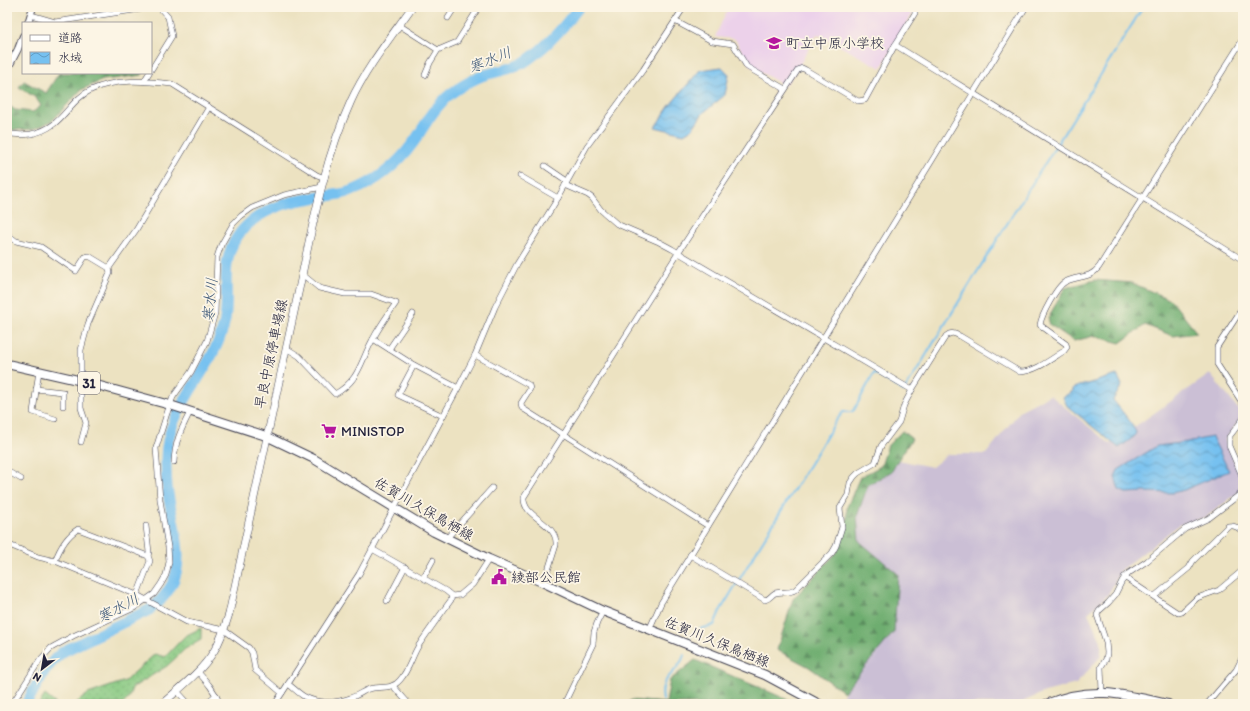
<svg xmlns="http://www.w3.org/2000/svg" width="1250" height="711" viewBox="0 0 1250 711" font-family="Itim,'Klee One',sans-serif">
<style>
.built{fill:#ecd1ea}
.industrial{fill:#cbbfd5}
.grass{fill:url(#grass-dots);stroke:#55765e}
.forest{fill:url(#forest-firs);stroke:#486856}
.water{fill:url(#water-waves);stroke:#4c7296}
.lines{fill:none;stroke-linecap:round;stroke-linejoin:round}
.stream{stroke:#76c1f0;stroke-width:2}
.river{stroke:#76c1f0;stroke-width:11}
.minor-casing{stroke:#403f4f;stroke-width:6}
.tertiary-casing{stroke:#403f4f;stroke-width:8}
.secondary-casing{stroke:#403f4f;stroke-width:8}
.primary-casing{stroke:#403f4f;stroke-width:10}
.minor{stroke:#fff;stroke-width:5}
.tertiary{stroke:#fff;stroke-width:6}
.secondary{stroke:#fff;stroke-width:7}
.primary{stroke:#fff;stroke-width:8}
.labels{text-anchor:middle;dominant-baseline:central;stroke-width:3.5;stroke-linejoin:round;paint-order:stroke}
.shield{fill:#fcf5e5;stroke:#63616e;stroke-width:1}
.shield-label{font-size:13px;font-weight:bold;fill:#22223b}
.poi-label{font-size:14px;fill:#22223b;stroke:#fcf5e5;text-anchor:start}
.street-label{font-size:14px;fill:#22223b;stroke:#fcf5e5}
.water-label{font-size:15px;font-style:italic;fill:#3f5a7a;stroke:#fcf5e5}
</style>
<defs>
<pattern id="grass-dots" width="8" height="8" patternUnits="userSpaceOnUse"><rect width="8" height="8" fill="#88c982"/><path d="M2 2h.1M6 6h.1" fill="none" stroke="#75ac71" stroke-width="1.8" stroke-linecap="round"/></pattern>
<pattern id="forest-firs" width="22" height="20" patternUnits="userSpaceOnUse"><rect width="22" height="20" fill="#6ead70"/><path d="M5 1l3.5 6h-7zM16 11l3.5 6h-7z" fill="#5a8c5d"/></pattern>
<pattern id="water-waves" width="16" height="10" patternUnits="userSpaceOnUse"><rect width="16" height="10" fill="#76c1f0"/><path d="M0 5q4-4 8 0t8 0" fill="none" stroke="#609cc4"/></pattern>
</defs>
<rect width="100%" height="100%" fill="#fcf5e5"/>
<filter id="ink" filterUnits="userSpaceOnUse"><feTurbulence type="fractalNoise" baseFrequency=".025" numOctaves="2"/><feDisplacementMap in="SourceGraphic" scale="8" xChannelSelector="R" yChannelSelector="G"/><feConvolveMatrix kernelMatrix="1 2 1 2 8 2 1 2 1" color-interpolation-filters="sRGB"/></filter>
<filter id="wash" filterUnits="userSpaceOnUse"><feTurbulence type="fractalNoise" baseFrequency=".012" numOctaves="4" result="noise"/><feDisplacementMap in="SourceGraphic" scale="16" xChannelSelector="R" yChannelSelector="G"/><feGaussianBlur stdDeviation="0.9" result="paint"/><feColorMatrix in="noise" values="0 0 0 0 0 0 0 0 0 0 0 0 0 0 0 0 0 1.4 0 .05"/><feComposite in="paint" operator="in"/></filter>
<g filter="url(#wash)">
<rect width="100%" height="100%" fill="#ece2c1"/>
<!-- built -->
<path class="built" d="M722 7H912L913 13 881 68 817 34 799 66 785 86 750 66 735 39 715 37 727 10Z"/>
<!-- industrial -->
<path class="industrial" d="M1210 374 1243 415 1225 440 1243 482V489L1206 517 1179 525 1121 570 1108 595 1088 613 1101 641V656L1076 684 1045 692 1018 704H844L840 702 898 575 859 541 857 516 868 485 892 471 898 460 932 467 948 454H986L1021 410 1050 395 1110 444Z"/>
<!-- grass -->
<g class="grass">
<path d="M201 628V640L185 649 167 666 132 688 128 699 123 704H75L88 694 125 681 155 654 165 657 185 636Z"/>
<path d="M45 695 56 704H39Z"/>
</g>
<!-- forest -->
<g class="forest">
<path d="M59 73H143L142 75 103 80 81 90 52 121 34 129 12 130 7 127V104L15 110 33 112 41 106 36 98 19 87 24 81 46 93Z"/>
<path d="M1095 280 1132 283 1171 300 1197 333 1173 336 1145 325 1120 343 1094 336 1074 341 1050 325 1048 318 1065 288Z"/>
<path d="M902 431 912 439 898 460 892 471 868 485 857 516 859 541 898 574 894 632 844 692 809 667 777 650 793 599 837 552 847 524V507L860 477 881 466 888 445Z"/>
<path d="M695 660 793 702 796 704H625L632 700 666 703 670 680Z"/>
</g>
<!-- water -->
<g class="water">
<path d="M722 67 729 74 725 95 703 113 692 129 684 134 655 127 670 105 700 70Z"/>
<path d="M1117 375 1122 385 1113 400 1129 420 1136 432 1135 436 1119 448 1067 406 1063 397 1073 391V388Z"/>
<path d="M1212 437 1229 471 1184 490 1172 493 1144 492 1126 493 1119 490 1115 477 1118 470 1157 446 1187 442Z"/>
</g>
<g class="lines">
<!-- stream -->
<g class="stream">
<path d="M690 637C698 625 703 630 714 625L720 611 836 421 843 412H851L854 410 874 373 904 391 985 259 1143 7"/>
<path d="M663 700C658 675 678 676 684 655"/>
</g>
<!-- river -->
<path class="river" d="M26 704C37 685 46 664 64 651L149 610C194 577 175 539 168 493 166 482 166 470 166 459 166 408 210 375 223 328 232 299 219 270 234 242 248 216 279 203 307 199 322 196 338 196 352 191 377 181 398 164 413 143 423 129 430 114 442 102 451 91 474 78 488 74 500 71 512 69 523 63 545 49 564 27 579 7"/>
</g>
</g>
<g filter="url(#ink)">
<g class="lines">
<defs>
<g id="minor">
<path d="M31 15 55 22 154 7"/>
<path d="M448 18 455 7"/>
<path d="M675 21 712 41 733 44 747 67 785 89"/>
<path d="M399 25 438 50 430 63 425 75"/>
<path d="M895 45 1243 260"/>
<path d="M438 50 457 42 479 7"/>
<path d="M151 70 172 36 168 17 159 7"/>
<path d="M144 81 149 73"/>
<path d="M7 133C15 135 23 135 31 134 65 127 66 102 91 90 116 78 145 81 172 84L317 175 325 178"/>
<path d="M545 166 567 181"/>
<path d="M520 176 558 198"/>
<path d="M565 185 588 195 592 198 601 210 617 224 659 242 672 249 912 390"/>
<path d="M7 234 16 241 41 247 76 271 85 257 89 256 109 268 136 230 209 107"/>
<path d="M1243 307 1217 347V364L1243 404"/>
<path d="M373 339 414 365 458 388"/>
<path d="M286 348 299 356 335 394C360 380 360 362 373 339 379 327 388 315 396 303L371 294H345L319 288 302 274"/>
<path d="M389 349 413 314"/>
<path d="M475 355 529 385 530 389 521 403 522 408 708 526"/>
<path d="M414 365 398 395 443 416"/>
<path d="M39 371 33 412 55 419"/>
<path d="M36 389 63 392V406"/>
<path d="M1243 419 1229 437V446L1243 478"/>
<path d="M81 442 86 423 81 408V350L88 324 110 273 109 268"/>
<path d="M174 462C175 441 181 430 190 412"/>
<path d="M7 471 21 479"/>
<path d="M146 526 149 552 148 556"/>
<path d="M447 538 492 488"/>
<path d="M7 544 38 557 55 561 137 595 187 622 224 630 249 648 252 653 255 670 282 693"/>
<path d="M372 549 446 591 452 596"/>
<path d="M690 555 765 600C770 599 771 595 775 593 782 591 788 594 795 590L832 553 836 546 842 527 840 508 848 495 850 483 854 477 858 473 875 463 881 446 899 422 904 405 912 390 946 336C951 332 954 333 960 336L1020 372C1035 372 1051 359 1064 351L1067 347 1066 344 1040 325C1041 316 1057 286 1065 282 1077 275 1089 280 1099 267L1243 39"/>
<path d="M55 561C59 550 67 536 78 529L148 556 150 561 137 595"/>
<path d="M1124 577 1178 613 1182 612 1197 598 1219 590 1243 570"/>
<path d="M423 578 433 560"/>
<path d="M544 583 556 545C558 522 522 518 524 497L678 253 798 70 802 68 806 70 858 101 865 100 895 45 912 18 915 13V7"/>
<path d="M1151 595H1156L1189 568 1193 561 1228 526C1234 525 1238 527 1243 532"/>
<path d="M387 601 405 567"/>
<path d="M649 630 661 603 1026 7"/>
<path d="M198 672C207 682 215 691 220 704"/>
<path d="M288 684C294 688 299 694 305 697 319 704 336 703 350 698 357 696 363 691 369 689 380 686 392 690 400 680 409 670 412 656 419 645 429 630 440 615 451 600L452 596 460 595 473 584 489 559"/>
<path d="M393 686 409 704"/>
<path d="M177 691 189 704"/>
<path d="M1102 692 1101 667 1106 659 1107 653 1106 642 1097 615 1099 611 1108 603 1115 595 1122 581 1129 573 1147 561 1185 529 1209 518 1243 492"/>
<path d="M12 704 40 660 51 648 73 636 134 608 154 594 161 584 166 575 169 562 168 547 160 500 156 448 167 413 173 397 191 372 207 341 215 313 217 257 221 245 233 224 241 216 252 208 284 195 322 187"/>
<path d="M205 704 216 695"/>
<path d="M275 704 359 574 458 388 475 355 495 307 517 264 558 198 587 146 643 70 684 7"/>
<path d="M564 704 593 644 594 632 597 623 603 611"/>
<path d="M1207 704 1236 670 1243 656"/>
</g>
<g id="tertiary">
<path d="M28 23 33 7"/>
<path d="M7 70 18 49 23 36"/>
</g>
<path id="secondary" d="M162 704C180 688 201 672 214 651 221 640 225 627 229 614 251 510 273 406 296 303 311 235 322 165 351 101 366 68 391 37 412 7"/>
<g id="primary">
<path d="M7 364 82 381 170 405 266 436 314 459 434 532 489 559 544 583 603 611 765 675 819 704"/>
<path d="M1046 704C1090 685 1124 694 1168 704"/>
</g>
</defs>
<!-- minor casing -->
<use href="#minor" class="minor-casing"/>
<!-- tertiary casing -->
<use href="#tertiary" class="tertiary-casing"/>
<!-- secondary casing -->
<use href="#secondary" class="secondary-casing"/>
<!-- primary casing -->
<use href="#primary" class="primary-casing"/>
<!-- minor -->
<use href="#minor" class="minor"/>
<!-- tertiary -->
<use href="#tertiary" class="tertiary"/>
<!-- secondary -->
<use href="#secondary" class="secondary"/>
<!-- primary -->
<use href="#primary" class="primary"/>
</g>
</g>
<!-- icons -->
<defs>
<symbol id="school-bare" viewBox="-9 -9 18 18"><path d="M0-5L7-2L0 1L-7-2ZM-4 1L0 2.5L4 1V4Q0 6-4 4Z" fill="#b5179e" stroke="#fcf5e5" stroke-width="2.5" paint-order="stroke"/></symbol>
<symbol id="supermarket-bare" viewBox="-9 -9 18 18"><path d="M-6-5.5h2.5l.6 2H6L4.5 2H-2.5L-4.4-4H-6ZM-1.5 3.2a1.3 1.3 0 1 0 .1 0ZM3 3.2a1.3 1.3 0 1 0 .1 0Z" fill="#b5179e" stroke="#fcf5e5" stroke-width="2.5" paint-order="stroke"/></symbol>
<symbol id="civic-bare" viewBox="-9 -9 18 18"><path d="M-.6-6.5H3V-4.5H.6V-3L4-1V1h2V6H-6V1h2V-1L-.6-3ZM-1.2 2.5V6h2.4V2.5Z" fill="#b5179e" stroke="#fcf5e5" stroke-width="2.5" paint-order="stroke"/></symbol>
</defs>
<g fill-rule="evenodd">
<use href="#school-bare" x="763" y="32" width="22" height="22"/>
<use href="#supermarket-bare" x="318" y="420" width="22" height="22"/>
<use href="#civic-bare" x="488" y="566" width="22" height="22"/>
</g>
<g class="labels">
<!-- shield labels -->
<rect class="shield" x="78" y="372" width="22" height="22" rx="3"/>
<g class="shield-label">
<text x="89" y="383">31</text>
</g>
<!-- poi labels -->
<g class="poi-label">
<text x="786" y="43">町立中原小学校</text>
<text x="341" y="431">MINISTOP</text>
<text x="511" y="577">綾部公民館</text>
</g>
<!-- street labels -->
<g class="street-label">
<text transform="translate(271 354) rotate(-78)">早良中原停車場線</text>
<text transform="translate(424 509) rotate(30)">佐賀川久保鳥栖線</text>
<text transform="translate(717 642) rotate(22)">佐賀川久保鳥栖線</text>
</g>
<!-- water labels -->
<g class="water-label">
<text transform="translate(490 60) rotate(-22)">寒水川</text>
<text transform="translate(210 300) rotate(-85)">寒水川</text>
<text transform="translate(118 608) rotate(-28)">寒水川</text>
</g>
</g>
<!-- margin -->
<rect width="1250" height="711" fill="none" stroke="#fcf5e5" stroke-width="24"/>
<!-- legend -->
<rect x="22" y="22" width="130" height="52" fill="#fcf5e5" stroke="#a5a1a1"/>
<rect x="30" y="35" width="20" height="6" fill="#ffffff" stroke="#a5a1a1"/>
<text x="58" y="42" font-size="12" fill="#22223b">道路</text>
<rect x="30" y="52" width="20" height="12" fill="url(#water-waves)" stroke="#a5a1a1"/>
<text x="58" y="62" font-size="12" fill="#22223b">水域</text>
<!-- north arrow -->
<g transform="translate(42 669) rotate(211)" stroke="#fcf5e5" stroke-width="3" paint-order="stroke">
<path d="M0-3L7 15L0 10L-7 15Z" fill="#22223b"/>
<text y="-6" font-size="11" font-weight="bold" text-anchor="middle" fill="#22223b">N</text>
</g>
</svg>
